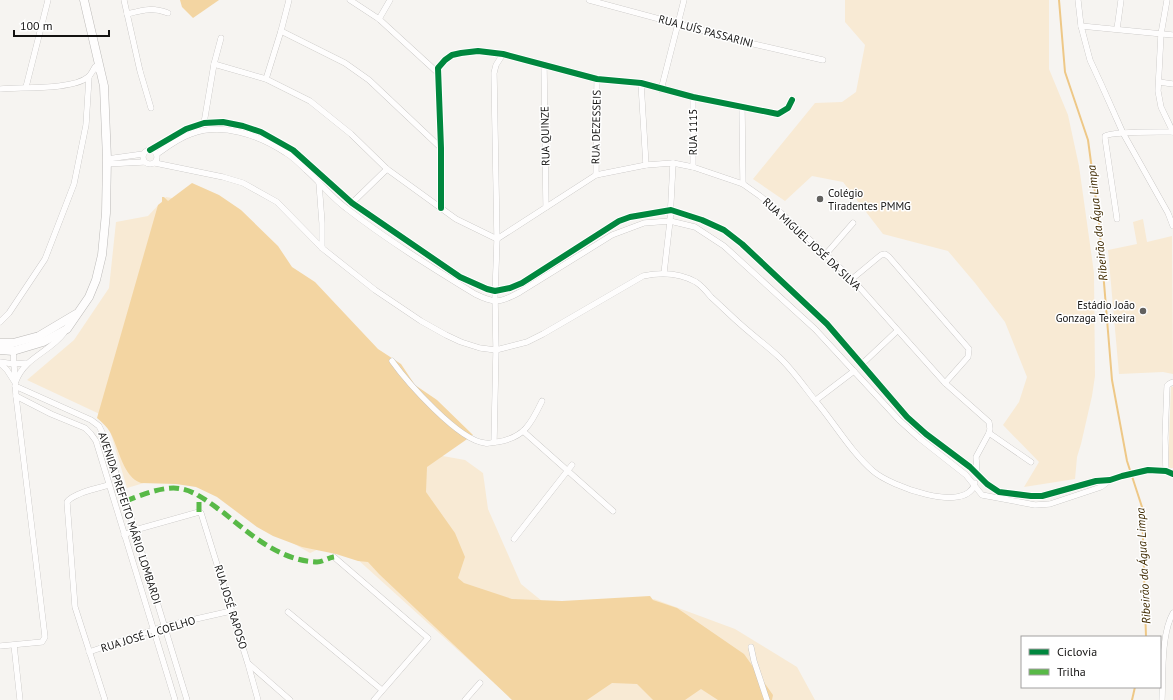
<svg xmlns="http://www.w3.org/2000/svg" width="1173" height="700" viewBox="0 0 1173 700" font-family="'PT Sans',sans-serif">
<style>
.green{fill:#f8ead4}
.forest{fill:#f3d5a2}
.lines{fill:none;stroke-linecap:round;stroke-linejoin:round}
.stream{stroke:#eec887;stroke-width:2}
.minor-casing{stroke:#bbb9b7;stroke-width:6}
.secondary-casing{stroke:#bbb9b7;stroke-width:9}
.minor{stroke:#fefdfd;stroke-width:5.5}
.secondary{stroke:#fefdfd;stroke-width:8}
.quiet{stroke:#58b947;stroke-width:5;stroke-dasharray:10 5;stroke-linecap:butt}
.cycleway-casing{stroke:#fff;stroke-width:8}
.cycleway{stroke:#00873e;stroke-width:6}
.poi-dot{fill:#62615f;stroke:#fff;stroke-width:1.5}
.labels{text-anchor:middle;dominant-baseline:central;stroke-width:3;stroke-linejoin:round;paint-order:stroke}
.street-label{font-size:11px;fill:#131211;stroke:#fff}
.poi-label{font-size:11px;fill:#131211;stroke:#fff;text-anchor:start}
.water-label{font-size:12px;font-style:italic;fill:#3f2a01;stroke:#fff}
</style>
<rect width="100%" height="100%" fill="#f6f4f1"/>
<!-- green -->
<g class="green">
<path d="M845 0H1049V69L1068 115 1079 166 1094 273 1095 376 1092 396 1081 444 1077 457 1075 479 1024 487 1039 462 1003 425 1019 402 1027 377 1005 322 975 283 948 251 883 234 843 182 812 176 785 201 753 179 815 103 842 102 856 92 865 45 845 22Z"/>
<path d="M166 197 178 199 426 453 465 460 483 473 488 509 521 584 569 623 654 599 735 629 797 667 815 700H513L356 558 332 543 310 553 263 526 216 495 171 475 127 488 106 417 27 380 74 340 109 288 116 222 148 216Z"/>
<path d="M1143 219 1147 242 1172 236 1173 374 1163 372 1119 374 1108 250 1137 244 1133 222Z"/>
<path d="M1171 386 1173 387V468H1168Z"/>
</g>
<!-- forest -->
<g class="forest">
<path d="M180 0H219L193 18 182 7Z"/>
<path d="M192 183 219 195 241 210 278 246 292 267 315 282 378 349 401 364 415 385 437 400 473 435 427 467 426 492 455 533 465 557 458 578 464 583 512 599 562 601 650 596 653 600 677 608 744 654 773 695 772 700H718L701 689 685 700H653L637 684 612 683 587 700H512L379 574 368 562 358 561 336 554 302 547 273 536 257 527 217 497 196 487 176 484 141 483C123 477 119 448 110 432 107 427 102 422 97 418L158 205 162 202V197H164L168 201Z"/>
</g>
<g class="lines">
<!-- stream -->
<g class="stream">
<path d="M1059 0 1065 72 1088 140 1099 222 1112 380 1127 461 1142 507 1146 637"/>
<path d="M1132 700 1135 687"/>
</g>
<defs>
<g id="minor">
<path d="M124 0 140 71 151 108"/>
<path d="M350 0 379 19 438 73"/>
<path d="M589 0 745 42 823 60"/>
<path d="M1078 0 1081 26 1090 60 1102 86 1123 133 1168 213 1173 226"/>
<path d="M1167 0 1161 34 1158 91 1161 107 1173 132"/>
<path d="M127 14C143 10 152 7 168 13"/>
<path d="M379 19 390 0"/>
<path d="M1081 26 1173 35"/>
<path d="M1117 29 1121 0"/>
<path d="M281 31 345 63 369 80 441 148"/>
<path d="M214 64 266 79 310 101 351 134 387 169 456 219 497 239 596 175 646 165 673 163 693 167 743 184 760 196 781 213 852 279 945 383 989 422 990 429 989 433 1031 462"/>
<path d="M544 64 546 207"/>
<path d="M266 79 281 31 289 0"/>
<path d="M1159 82 1173 84"/>
<path d="M641 83 646 165"/>
<path d="M26 87 48 0"/>
<path d="M0 89C21 87 73 90 88 77 91 75 93 70 95 67L100 72"/>
<path d="M661 90 684 0"/>
<path d="M693 97V167"/>
<path d="M742 107 743 184"/>
<path d="M204 123 214 64 221 38"/>
<circle cx="150" cy="157" r="7"/>
<path d="M150 150 186 129 204 123 223 122 243 126 261 132 293 150 352 203 460 277 487 289 495 291 510 288 522 283 619 221 630 217 671 210 702 220 724 230 742 244 827 324 907 417 926 434 970 467 987 484 999 492 1031 496H1042L1096 481 1110 480 1122 476 1148 470 1166 471 1173 474"/>
<path d="M157 154C167 147 179 138 191 134 222 122 259 135 286 153 293 157 300 164 306 170 320 182 331 197 346 208 387 240 431 267 475 294 495 304 500 303 520 292L612 235 644 223 670 221 695 227 724 246 815 329 899 420 919 438 966 475 982 495 1035 505 1050 504 1101 487 1110 480"/>
<path d="M107 159 143 154"/>
<path d="M155 163 223 177 243 183 277 202 322 248 375 290 421 321 446 335 461 342 480 348 496 350 527 342 543 334 643 276C661 272 680 273 696 282 702 286 707 292 711 297 720 305 729 314 738 322 751 334 766 345 779 357 792 369 803 385 814 399 834 422 850 451 873 471 890 486 967 515 975 483"/>
<path d="M106 164 144 162"/>
<path d="M596 175 597 79"/>
<path d="M319 183 322 223V248"/>
<path d="M352 203 387 169"/>
<path d="M441 208V148L438 68 445 60 452 55 461 53 478 51 503 54 597 79 641 83 693 97 778 114 788 108 792 100"/>
<path d="M1117 219 1105 138V136C1113 131 1161 132 1173 132"/>
<path d="M826 254 853 223"/>
<path d="M664 273 670 221 673 163"/>
<path d="M852 279 881 255 885 254 889 257 969 349 968 357 945 383"/>
<path d="M0 322 9 313 45 259 74 184 86 125 89 77"/>
<path d="M392 361C407 382 459 441 485 443 489 444 493 442 497 442 524 438 531 424 542 401"/>
<path d="M0 362 14 364 26 363"/>
<path d="M0 363 7 370 14 381"/>
<path d="M862 364 897 331"/>
<path d="M16 381C25 357 50 352 64 333"/>
<path d="M15 386 91 420 99 426 102 432 135 530 187 700"/>
<path d="M16 396 51 414 85 428 91 434 96 441 175 700"/>
<path d="M816 400 854 371"/>
<path d="M523 431 613 511"/>
<path d="M494 442 496 350 495 296 497 239 494 73 496 65 503 54"/>
<path d="M1166 471 1165 438 1167 386 1169 384 1173 382"/>
<path d="M977 473 976 457 989 433"/>
<path d="M124 535 135 530 199 512 201 513 248 664 258 700"/>
<path d="M514 539 572 465"/>
<path d="M334 557 428 638 374 700"/>
<path d="M288 612 382 690"/>
<path d="M14 645 20 700"/>
<path d="M0 646 42 642 45 637 16 396 13 349"/>
<path d="M751 647 754 661 767 700"/>
<path d="M89 652 165 626 231 611"/>
<path d="M249 664 290 700"/>
<path d="M105 700 75 607 67 502C73 493 98 488 109 485"/>
<path d="M465 700 480 683"/>
<path d="M1162 700C1163 675 1161 634 1173 613"/>
</g>
<g id="secondary">
<path d="M0 343H13L39 336 76 314"/>
<path d="M0 350 13 351 43 342 67 329 89 297 96 280 102 255 106 213 107 159 104 86 84 0"/>
</g>
</defs>
<!-- minor casing -->
<use href="#minor" class="minor-casing"/>
<!-- secondary casing -->
<use href="#secondary" class="secondary-casing"/>
<!-- minor -->
<use href="#minor" class="minor"/>
<!-- secondary -->
<use href="#secondary" class="secondary"/>
<!-- quiet -->
<g class="quiet">
<path d="M126 501C141 495 165 485 182 489 197 492 211 504 224 513 250 534 280 561 317 562 323 562 327 558 334 557"/>
<path d="M199 512V496"/>
</g>
<defs>
<g id="cycleway">
<path d="M150 150 186 129 204 123 223 122 243 126 261 132 293 150 352 203 460 277 487 289 495 291 510 288 522 283 619 221 630 217 671 210 702 220 724 230 742 244 827 324 907 417 926 434 970 467 987 484 999 492 1031 496H1042L1096 481 1110 480 1122 476 1148 470 1166 471 1173 474"/>
<path d="M441 208V148L438 68 445 60 452 55 461 53 478 51 503 54 597 79 641 83 693 97 778 114 788 108 792 100"/>
</g>
</defs>
<!-- cycleway casing -->
<use href="#cycleway" class="cycleway-casing"/>
<!-- cycleway -->
<use href="#cycleway" class="cycleway"/>
</g>
<!-- markers -->
<g class="poi-dot">
<circle cx="820" cy="199" r="4"/>
<circle cx="1143" cy="311" r="4"/>
</g>
<g class="labels">
<!-- street labels -->
<g class="street-label">
<text transform="translate(706 31) rotate(15)">RUA LUÍS PASSARINI</text>
<text transform="translate(596 127) rotate(-89)">RUA DEZESSEIS</text>
<text transform="translate(693 132) rotate(-90)">RUA 1115</text>
<text transform="translate(545 136) rotate(-91)">RUA QUINZE</text>
<text transform="translate(812 244) rotate(43)">RUA MIGUEL JOSÉ DA SILVA</text>
<text transform="translate(130 518) rotate(72)">AVENIDA PREFEITO MÁRIO LOMBARDI</text>
<text transform="translate(231 607) rotate(73)">RUA JOSÉ RAPOSO</text>
<text transform="translate(148 634) rotate(-17)">RUA JOSÉ L. COELHO</text>
</g>
<!-- poi labels -->
<g class="poi-label">
<text x="828" y="193">Colégio<tspan x="828" dy="13">Tiradentes PMMG</tspan></text>
<text x="1135" y="305" text-anchor="end">Estádio João<tspan x="1135" dy="13">Gonzaga Teixeira</tspan></text>
</g>
<!-- water labels -->
<g class="water-label">
<text transform="translate(1097 223) rotate(-96)">Ribeirão da Água Limpa</text>
<text transform="translate(1143 566) rotate(-93)">Ribeirão da Água Limpa</text>
</g>
</g>
<!-- legend -->
<rect x="1021" y="636" width="140" height="52" fill="#ffffff" stroke="#a1a0a0"/>
<rect x="1029" y="649" width="20" height="6" fill="#00873e" stroke="#a1a0a0"/>
<text x="1057" y="656" font-size="12" fill="#131211">Ciclovia</text>
<rect x="1029" y="669" width="20" height="6" fill="#58b947" stroke="#a1a0a0"/>
<text x="1057" y="676" font-size="12" fill="#131211">Trilha</text>
<!-- scale -->
<path d="M14 30v6h95v-6" fill="none" stroke="#131211" stroke-width="2"/>
<text x="20" y="30" font-size="12" fill="#131211" stroke="#ffffff" stroke-width="3" paint-order="stroke">100 m</text>
</svg>
